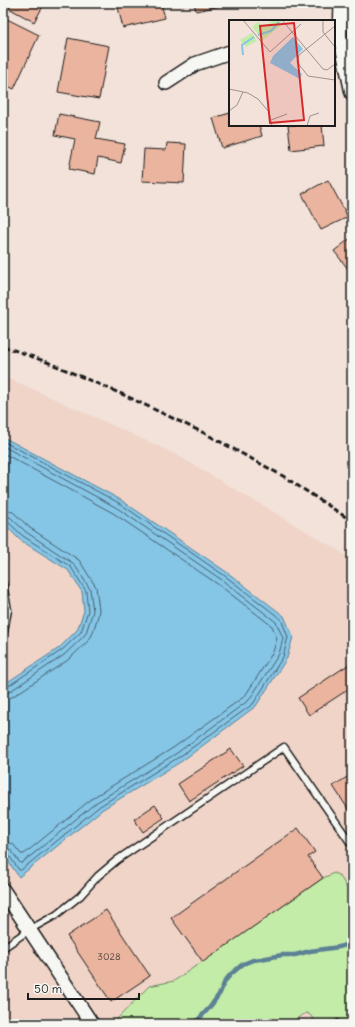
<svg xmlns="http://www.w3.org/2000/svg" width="355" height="1027" viewBox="0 0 355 1027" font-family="Delius,sans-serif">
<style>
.built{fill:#f0d4c8}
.green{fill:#c3eca8;stroke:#708462}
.water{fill:#85c5e6;stroke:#5b8195}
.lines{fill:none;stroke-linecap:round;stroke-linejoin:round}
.shore{stroke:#46606d;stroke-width:1}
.stream{stroke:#5b8195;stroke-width:4.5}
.building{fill:#eab49f;stroke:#1c1c1c}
.service-casing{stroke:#1c1c1c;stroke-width:9}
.minor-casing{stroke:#1c1c1c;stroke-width:16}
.service{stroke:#f6f6f2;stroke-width:6}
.minor{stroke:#f6f6f2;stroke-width:13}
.rail{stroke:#1c1c1c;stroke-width:3;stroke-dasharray:6 3;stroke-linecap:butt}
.labels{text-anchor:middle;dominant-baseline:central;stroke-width:3;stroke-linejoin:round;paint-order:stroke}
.number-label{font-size:10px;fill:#50423d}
.inset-river{fill:none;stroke:#85c5e6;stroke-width:2}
.inset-road{fill:none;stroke:#9c938d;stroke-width:1}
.view{fill:#d62828;fill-opacity:0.15;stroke:#d62828;stroke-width:2}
.inset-edge{fill:none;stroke:#1c1c1c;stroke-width:2}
</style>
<rect width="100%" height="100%" fill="#f2e2d9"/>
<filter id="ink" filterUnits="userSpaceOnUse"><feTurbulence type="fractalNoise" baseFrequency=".025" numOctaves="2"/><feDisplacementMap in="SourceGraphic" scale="8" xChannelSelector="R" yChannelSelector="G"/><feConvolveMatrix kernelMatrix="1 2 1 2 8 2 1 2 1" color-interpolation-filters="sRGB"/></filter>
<g filter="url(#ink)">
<!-- built -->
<path class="built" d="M3 377 22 384 175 454 338 550 352 560V1024H3Z"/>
<!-- green -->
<path class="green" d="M334 873 340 876 350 893H352V1024H341L338 1019 330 1024H318L309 1014 306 1013 288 1024H114L115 1021 149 986 174 981 323 878Z"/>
<!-- water -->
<path class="water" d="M3 437 121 500 228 573 284 616 293 637 287 658 256 706 182 761 103 809 19 877 3 854V685L59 648 77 630 84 611 82 592 68 570 20 540 3 523Z"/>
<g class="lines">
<!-- shore -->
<g class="shore">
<path d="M3 441 119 503 225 576 281 619 288 637 283 657 253 704 179 757 100 806 21 870H19L8 854 3 852"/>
<path d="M3 446 117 508 222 580 276 622 283 638 279 654 249 700 177 753 97 802 22 863H20L11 850 3 847"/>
<path d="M3 453 113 513 219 585 272 626 277 638 273 652 245 696 173 748 94 797 24 854H21L13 844 3 841"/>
<path d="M3 509 13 512 30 528 79 560 96 587 99 610 98 616 92 635 88 641 68 660 12 697 3 699"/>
<path d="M3 515 10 517 26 532 74 564 90 589 93 611 86 633 83 637 64 655 9 692 3 693"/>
<path d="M3 520 7 521 23 536 71 567 86 591 88 611 81 632 62 650 7 687 3 688"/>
</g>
<!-- stream -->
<path class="stream" d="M194 1024 210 1007 220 993 225 981 231 974 243 964 253 960 261 959 282 955H295L310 951 339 947 352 943"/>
</g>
<!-- building -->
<g class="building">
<path d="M3 3H45L34 22 3 5Z"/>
<path d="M117 3H161L165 18 123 28Z"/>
<path d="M194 3H235L196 11Z"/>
<path d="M3 17 39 35 14 89 3 84Z"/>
<path d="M68 38 109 46 99 99 58 92Z"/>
<path d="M230 113V125H259L262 136 222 148 213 118Z"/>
<path d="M59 114 100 122 96 139 125 144 121 163 98 158 95 174 69 169 75 139 55 135Z"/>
<path d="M288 125H322L324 146 291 150Z"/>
<path d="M167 143 186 144 184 183 142 181 144 149 166 150Z"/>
<path d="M328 180 348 217 321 230 302 194Z"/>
<path d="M352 237V274L334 251Z"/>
<path d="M351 663 352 687 309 715 298 698Z"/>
<path d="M231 749 243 766 189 801 178 784Z"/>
<path d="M352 774V811L350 812 333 786Z"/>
<path d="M155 805 164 818 143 832 134 819Z"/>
<path d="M298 828 315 852 308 857 323 878 203 962 171 918Z"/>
<path d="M106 910 150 976 111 1002 67 936Z"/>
<path d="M338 1019 341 1024H330Z"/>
</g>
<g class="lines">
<defs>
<g id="service">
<path d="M3 584 8 610 3 637"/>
<path d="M3 948 29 930 56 915 80 896 98 876 117 860 284 747 352 845"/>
</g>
<g id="minor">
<path d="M341 3 340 36 352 93"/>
<path d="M166 83 195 64 230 52"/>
<path d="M3 890 92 1024"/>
</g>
</defs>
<!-- service casing -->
<use href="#service" class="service-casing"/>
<!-- minor casing -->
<use href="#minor" class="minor-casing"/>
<!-- service -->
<use href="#service" class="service"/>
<!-- minor -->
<use href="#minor" class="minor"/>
<!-- rail -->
<path class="rail" d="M3 346 47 362 124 395 206 434 283 476 352 521"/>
</g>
</g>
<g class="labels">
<!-- number labels -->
<g class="number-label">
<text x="109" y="956">3028</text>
</g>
</g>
<!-- overview -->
<g transform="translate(229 20)">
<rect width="106" height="106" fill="#f2e2d9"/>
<path d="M44 0H51L54 4 34 20 23 7 29 2 36 7ZM23 13 28 21 17 27 11 20Z" fill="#c3eca8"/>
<path d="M64 17 74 29 61 43 73 54 71 59 41 43 44 36Z" fill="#85c5e6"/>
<path class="inset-river" d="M29 15 42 11 50 2M14 35 13 25 25 17"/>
<path class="inset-road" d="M14 0 41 32 72 4M53 0 94 49 98 50 106 44M94 0V12L106 27M106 6 70 35 68 42 79 56 106 60M0 69 19 73 29 79 40 92 43 106M0 91 8 85 14 72M42 100 58 94M78 106 81 96 90 93"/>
<path class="view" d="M65 3 75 100 41 103 31 6Z"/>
<rect width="106" height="106" class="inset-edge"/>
</g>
<!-- margin -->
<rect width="355" height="1027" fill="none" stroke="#f6f6f2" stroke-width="16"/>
<rect x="8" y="8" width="339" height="1011" fill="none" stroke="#1c1c1c" stroke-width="1.5" filter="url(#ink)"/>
<!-- scale -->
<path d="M28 993v6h111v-6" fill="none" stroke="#1c1c1c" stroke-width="2"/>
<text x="34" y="993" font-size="12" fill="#1c1c1c" stroke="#f6f6f2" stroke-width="3" paint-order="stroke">50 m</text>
</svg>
